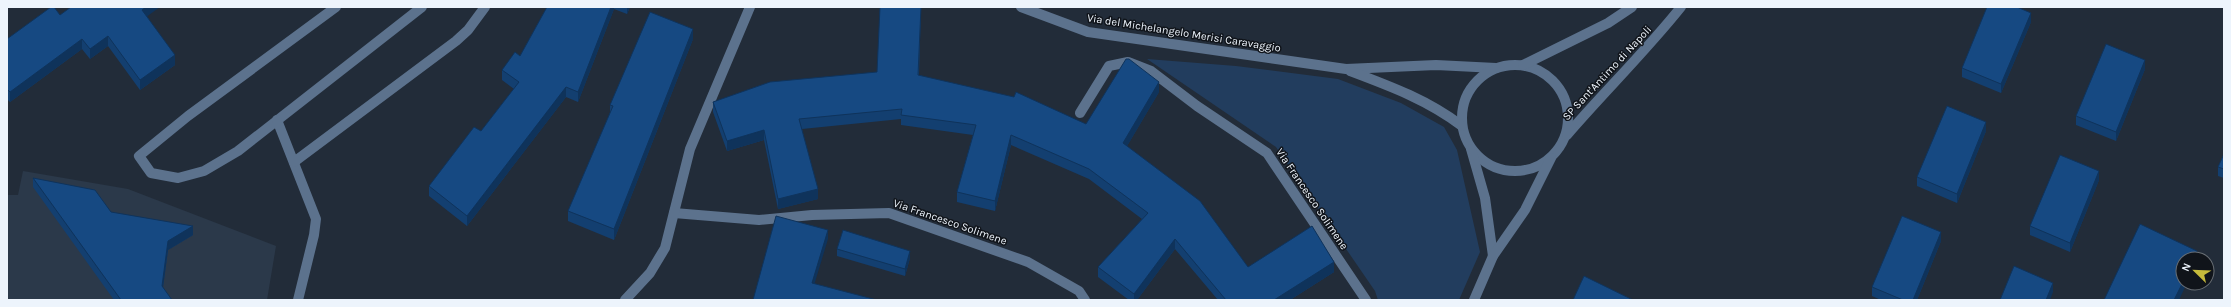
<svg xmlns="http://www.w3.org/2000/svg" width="2231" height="307" viewBox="0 0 2231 307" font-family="Karla,sans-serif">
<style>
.built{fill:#2b394a}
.green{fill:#223d5e}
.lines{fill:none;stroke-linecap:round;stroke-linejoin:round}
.minor{stroke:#5c728d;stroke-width:10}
.wall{fill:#133f70}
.shaded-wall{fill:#0f335b}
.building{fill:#164982;stroke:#0f335b}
.labels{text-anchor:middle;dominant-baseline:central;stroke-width:3;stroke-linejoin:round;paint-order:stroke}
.street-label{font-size:11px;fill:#edf4fc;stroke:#10141a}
</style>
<rect width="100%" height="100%" fill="#222c39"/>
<!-- built -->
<path class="built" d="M23 171 128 189 276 246 267 300H7V195H18Z"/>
<!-- green -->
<path class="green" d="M1147 59 1236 66 1338 79 1401 103 1444 127 1457 150 1480 252 1459 300H1378L1375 291 1276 147Z"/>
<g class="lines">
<!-- minor -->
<g class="minor">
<path d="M336 7 188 116 139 156 151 173 178 178 204 171 238 151 422 7"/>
<path d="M1021 7 1088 32 1346 69 1436 65 1496 68"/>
<circle cx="1515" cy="118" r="53"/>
<path d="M1523 65 1608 23 1632 7"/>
<path d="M1350 71C1390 86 1428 100 1462 126"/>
<path d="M1080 113 1109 66 1128 62 1151 71 1197 106 1267 153 1366 300"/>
<path d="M277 120 316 219 314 235 298 300"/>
<path d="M1567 135C1604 92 1645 52 1681 7"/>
<path d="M1471 149 1485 198 1493 256"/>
<path d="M294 162 456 41 468 30 485 7"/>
<path d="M674 213 759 220 812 215 889 213 1028 262 1079 291 1085 300"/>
<path d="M625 300 650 273 665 248 690 149 750 7"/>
<path d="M1474 300 1493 256 1525 210 1551 158"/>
</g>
</g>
<!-- wall -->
<g class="wall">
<path d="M547 7H630L627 14 614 9 578 102 566 97 467 226 429 196V186L481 131 514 89 502 80V70L520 56Z"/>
<path d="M921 7 919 75 1086 124 1159 92 1127 146 1248 267 1334 272 1290 300H1218L1175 249 1137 300H1129L1098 277V267L1142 219 1089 179 1011 145 995 211 957 202V192L973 135 901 125V119L802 129 818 199 778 209 764 140 727 151 713 112V102L877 72Z"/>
<path d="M60 15 147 16 175 65 140 90 108 46 90 59 82 49 10 102 7 99V39Z"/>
<path d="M2031 22 2001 93 1962 77V68Z"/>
<path d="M693 39 614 240 568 221V211L610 113V105Z"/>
<path d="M2145 69 2116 141 2076 125V116Z"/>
<path d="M1986 131 1957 203 1917 186V177Z"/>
<path d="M2224 154V178L2218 176V167Z"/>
<path d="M33 178 111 212 193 235 168 250 163 287 172 300H114L33 187Z"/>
<path d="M2099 180 2070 252 2030 235V226Z"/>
<path d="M1941 241 1917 300H1881L1872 296V287Z"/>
<path d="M837 249 910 258 905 276 837 256Z"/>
</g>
<!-- shaded-wall -->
<g class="shaded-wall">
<path d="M146 7H160L142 20V10Z"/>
<path d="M611 7H614V9L578 102V92Z"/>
<path d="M627 7H630L627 14Z"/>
<path d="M2031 13V22L2001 93V84Z"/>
<path d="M693 29V39L614 240V229Z"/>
<path d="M108 36V46L90 59V49Z"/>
<path d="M82 39V49L10 102V92Z"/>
<path d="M175 55V65L140 90V80Z"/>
<path d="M2145 60V69L2116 141V132Z"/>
<path d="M1159 82V92L1123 153V143Z"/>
<path d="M566 87V97L467 226V216Z"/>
<path d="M1986 122V131L1957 203V194Z"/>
<path d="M764 130V140L727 151V141Z"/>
<path d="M1011 135V145L995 211V201Z"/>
<path d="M2099 171V180L2070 252V243Z"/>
<path d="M818 189V199L778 209V199Z"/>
<path d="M193 226V235L168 250 162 295V286L168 241Z"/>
<path d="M828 230V239L812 292V283Z"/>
<path d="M1941 232V241L1917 300H1913Z"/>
<path d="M1175 239V249L1137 300H1134V294Z"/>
<path d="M910 251V258L905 276V269Z"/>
<path d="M2197 251V259H2194Z"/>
<path d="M1334 262V272L1290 300H1274Z"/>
<path d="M2183 282V283H2187L2179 300H2174Z"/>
<path d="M2053 283V292L2050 300H2046Z"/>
</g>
<!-- building -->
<g class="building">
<path d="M51 7H54L60 15 71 7H146L142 10 175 55 140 80 108 36 90 49 82 39 10 92 7 89V39Z"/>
<path d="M547 7H611L578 92 566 87 467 216 429 186 474 127 481 131 519 82 502 70 515 52 520 56Z"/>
<path d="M880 7H921L918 75 1014 97 1016 92 1086 124 1126 59H1129L1159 82 1123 143 1200 201 1248 267 1312 226 1334 262 1274 300H1226L1175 239 1134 294 1098 267 1148 213 1089 169 1011 135 995 201 957 192 976 125 901 115 902 109 799 119 818 189 778 199 764 130 727 141 713 102 770 82 877 72Z"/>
<path d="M1987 7H2017L2031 13 2001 84 1962 68Z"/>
<path d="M650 12 693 29 614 229 568 211 613 106 610 105Z"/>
<path d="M2106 44 2145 60 2116 132 2076 116Z"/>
<path d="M1947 106 1986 122 1957 194 1917 177Z"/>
<path d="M2224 154V169L2218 167Z"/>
<path d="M2060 155 2099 171 2070 243 2030 226Z"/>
<path d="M33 178 95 190 111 212 193 226 168 241 162 286 172 300H121Z"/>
<path d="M776 216 828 230 812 283 877 300H753Z"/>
<path d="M1902 216 1941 232 1913 300H1903L1872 287Z"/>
<path d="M2140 224 2197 251 2194 259H2183V282L2174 300H2104Z"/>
<path d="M843 230 910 251 905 269 837 249Z"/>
<path d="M2014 266 2053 283 2046 300H2000Z"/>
<path d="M1584 276 1633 300H1573Z"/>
</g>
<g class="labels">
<!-- street labels -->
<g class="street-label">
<text transform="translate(1184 33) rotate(9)">Via del Michelangelo Merisi Caravaggio</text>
<text transform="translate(1607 73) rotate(-47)">SP Sant'Antimo di Napoli</text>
<text transform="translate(1312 199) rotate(56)">Via Francesco Solimene</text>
<text transform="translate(950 222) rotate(19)">Via Francesco Solimene</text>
</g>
</g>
<!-- border -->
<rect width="2231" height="307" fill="none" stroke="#edf4fc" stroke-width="16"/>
<!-- north arrow -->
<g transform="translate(2195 271) rotate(293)"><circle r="19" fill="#10141a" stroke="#686e74"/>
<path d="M0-3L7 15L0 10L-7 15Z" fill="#c6bb3c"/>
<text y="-6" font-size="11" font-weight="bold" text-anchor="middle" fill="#edf4fc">N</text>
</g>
</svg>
